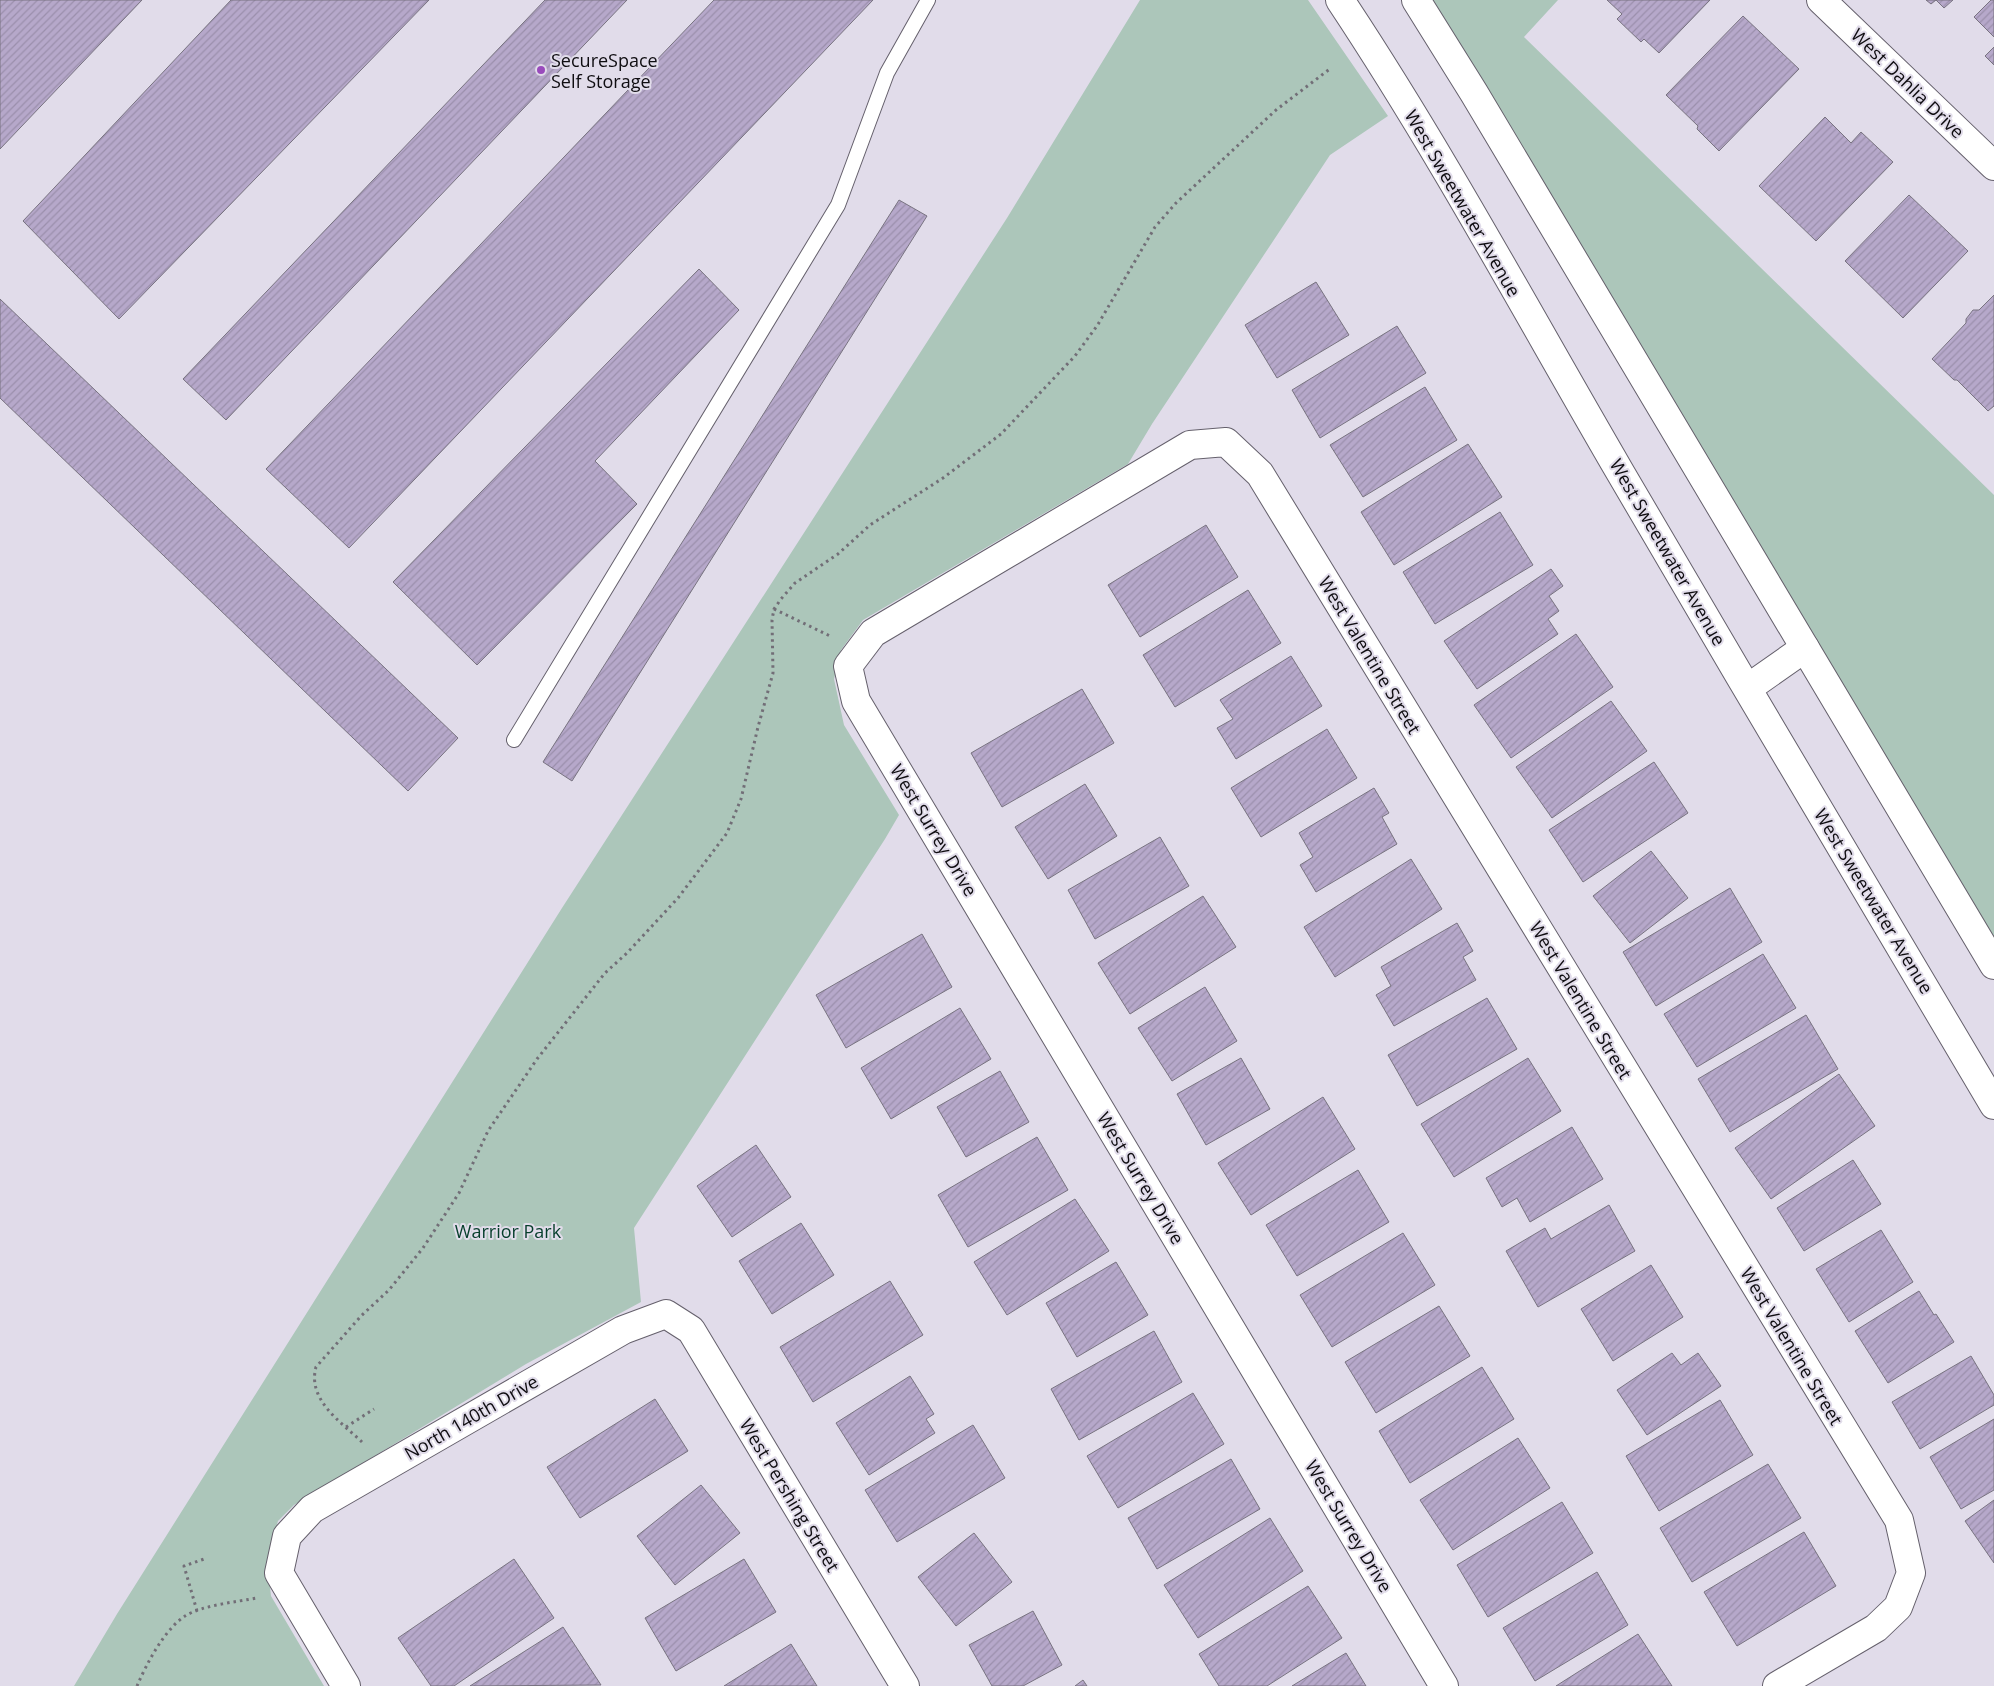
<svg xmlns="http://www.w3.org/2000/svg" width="1994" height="1686" viewBox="0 0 1994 1686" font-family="'Open Sans',sans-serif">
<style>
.park{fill:#acc6ba}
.building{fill:url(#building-hatch);stroke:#787380}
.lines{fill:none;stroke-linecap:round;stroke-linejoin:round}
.service-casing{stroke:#65606c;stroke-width:16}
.minor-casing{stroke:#65606c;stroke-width:30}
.tertiary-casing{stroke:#65606c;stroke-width:30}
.path{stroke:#726e77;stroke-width:3;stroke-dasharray:2.5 4;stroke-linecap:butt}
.service{stroke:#fff;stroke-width:14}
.minor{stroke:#fff;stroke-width:28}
.tertiary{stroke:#fff;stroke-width:28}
.poi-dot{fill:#994bbc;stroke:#e1dcea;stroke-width:2}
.labels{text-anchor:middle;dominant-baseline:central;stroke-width:4;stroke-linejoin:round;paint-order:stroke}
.poi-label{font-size:18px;fill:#0f0d11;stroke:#e1dcea;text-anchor:start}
.street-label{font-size:18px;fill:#0f0d11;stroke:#e1dcea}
.park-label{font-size:18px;fill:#063e2b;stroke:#e1dcea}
</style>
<defs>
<pattern id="building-hatch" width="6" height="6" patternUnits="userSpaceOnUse" patternTransform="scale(1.25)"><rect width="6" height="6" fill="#b6a8ca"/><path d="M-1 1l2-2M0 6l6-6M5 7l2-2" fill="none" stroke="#9b8fac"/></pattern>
</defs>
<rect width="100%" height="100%" fill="#e1dcea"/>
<!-- park -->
<g class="park">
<path d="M1140 0H1308L1388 116 1330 155 1152 424 1128 464 863 620 841 650 834 679 844 725 899 815 885 839 634 1228 641 1302 526 1364 294 1505 278 1521 267 1559 271 1596 324 1686H74L117 1614 562 908 1007 218Z"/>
<path d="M1430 0H1558L1524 37 1994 495V939Z"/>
</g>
<!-- building -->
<g class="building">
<path d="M0 0H142L0 149Z"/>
<path d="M231 0H429L119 319 23 221Z"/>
<path d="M545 0H627L226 420 183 379Z"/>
<path d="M714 0H873L349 548 266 469Z"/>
<path d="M1607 0H1710L1659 53 1644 39 1641 42 1617 19 1622 14Z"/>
<path d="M1926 0H1953L1944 8 1936 0 1931 4Z"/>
<path d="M1991 0H1994V37L1974 17Z"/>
<path d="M1743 16 1799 69 1719 151 1697 129 1698 126 1666 95Z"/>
<path d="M1994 47V65L1985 56Z"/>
<path d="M1825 117 1851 143 1861 132 1893 162 1816 241 1759 186Z"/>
<path d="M1909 195 1968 251 1903 318 1845 261Z"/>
<path d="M899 200 927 216 572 781 543 762Z"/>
<path d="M699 269 739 310 595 461 637 504 477 665 393 582Z"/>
<path d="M1316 282 1349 335 1277 378 1245 325Z"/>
<path d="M1994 295V406L1988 411 1957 380H1954L1932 359 1966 323V319L1973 310H1979Z"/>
<path d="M0 299 458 738 408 791 0 398Z"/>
<path d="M1397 326 1426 373 1320 438 1292 390Z"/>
<path d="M1425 387 1457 440 1363 497 1330 445Z"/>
<path d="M1468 444 1502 497 1394 565 1361 512Z"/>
<path d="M1500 512 1533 565 1435 624 1403 572Z"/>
<path d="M1206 525 1238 577 1140 637 1108 585Z"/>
<path d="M1551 569 1563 586 1549 596 1559 611 1548 619 1558 634 1477 689 1444 641Z"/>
<path d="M1248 590 1281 643 1175 707 1143 655Z"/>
<path d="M1576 634 1613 687 1511 758 1474 705Z"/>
<path d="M1291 656 1322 706 1236 759 1217 728 1233 719 1220 700Z"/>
<path d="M1082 689 1114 743 1002 807 971 753Z"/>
<path d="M1611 701 1647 751 1552 818 1516 767Z"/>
<path d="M1327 729 1357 778 1261 837 1231 788Z"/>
<path d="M1654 762 1688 813 1583 882 1549 830Z"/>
<path d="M1085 784 1117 836 1048 879 1015 827Z"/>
<path d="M1374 788 1389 813 1382 817 1397 844 1316 892 1300 865 1313 857 1299 833Z"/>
<path d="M1160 837 1189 886 1095 939 1068 890Z"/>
<path d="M1651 851 1688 898 1630 943 1593 896Z"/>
<path d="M1411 859 1442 909 1335 977 1304 927Z"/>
<path d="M1730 888 1762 942 1656 1006 1623 952Z"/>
<path d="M1203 896 1236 947 1130 1014 1098 963Z"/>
<path d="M1457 923 1473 951 1463 957 1476 980 1394 1026 1376 995 1391 986 1381 967Z"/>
<path d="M922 934 952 987 846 1048 816 995Z"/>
<path d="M1763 954 1796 1008 1697 1067 1664 1014Z"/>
<path d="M1205 987 1237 1041 1172 1081 1138 1028Z"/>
<path d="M1487 998 1517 1049 1417 1106 1388 1055Z"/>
<path d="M960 1008 991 1059 891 1119 861 1068Z"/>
<path d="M1806 1015 1838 1069 1730 1132 1698 1079Z"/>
<path d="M1241 1058 1270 1109 1206 1145 1177 1094Z"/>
<path d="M1528 1058 1561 1111 1454 1177 1421 1124Z"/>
<path d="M1000 1071 1029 1122 966 1157 937 1107Z"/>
<path d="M1839 1074 1875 1126 1771 1199 1735 1148Z"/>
<path d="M1323 1097 1355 1149 1251 1215 1218 1163Z"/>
<path d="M1572 1127 1603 1179 1530 1222 1517 1198 1502 1207 1486 1178Z"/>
<path d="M1037 1137 1068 1190 968 1247 938 1195Z"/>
<path d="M756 1145 791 1197 732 1237 697 1186Z"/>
<path d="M1853 1160 1881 1204 1804 1251 1777 1208Z"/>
<path d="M1358 1170 1389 1222 1297 1276 1266 1225Z"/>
<path d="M1075 1199 1109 1251 1007 1315 974 1262Z"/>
<path d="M1609 1205 1635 1251 1538 1307 1506 1251 1545 1228 1551 1239Z"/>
<path d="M801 1223 834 1275 772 1314 739 1261Z"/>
<path d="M1881 1230 1913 1282 1849 1322 1816 1269Z"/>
<path d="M1403 1233 1435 1285 1332 1347 1300 1295Z"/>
<path d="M1116 1262 1148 1315 1077 1357 1046 1303Z"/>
<path d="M1651 1265 1683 1317 1613 1361 1581 1309Z"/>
<path d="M890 1281 923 1335 813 1402 780 1347Z"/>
<path d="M1919 1291 1934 1315 1936 1314 1954 1342 1888 1383 1855 1331Z"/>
<path d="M1439 1306 1470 1356 1376 1413 1345 1362Z"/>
<path d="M1154 1331 1182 1382 1079 1440 1051 1389Z"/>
<path d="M1672 1353 1681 1365 1698 1353 1721 1386 1647 1435 1617 1390Z"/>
<path d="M1971 1356 1994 1395V1405L1920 1449 1892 1402Z"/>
<path d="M1482 1367 1514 1419 1410 1483 1379 1431Z"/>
<path d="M910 1376 934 1414 926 1419 935 1433 869 1475 836 1423Z"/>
<path d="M1193 1393 1224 1444 1118 1508 1087 1456Z"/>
<path d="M655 1399 688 1451 580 1518 547 1467Z"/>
<path d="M1720 1400 1753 1455 1659 1511 1626 1456Z"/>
<path d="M1994 1419V1490L1961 1509 1930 1457Z"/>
<path d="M973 1425 1005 1478 897 1542 865 1490Z"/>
<path d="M1518 1438 1550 1488 1453 1550 1420 1500Z"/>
<path d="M1231 1459 1260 1509 1157 1569 1128 1518Z"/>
<path d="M1768 1464 1801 1518 1692 1582 1660 1528Z"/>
<path d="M701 1485 740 1533 675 1585 637 1536Z"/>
<path d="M1994 1500V1563L1965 1521Z"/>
<path d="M1562 1502 1593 1553 1488 1617 1457 1565Z"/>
<path d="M1270 1518 1303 1571 1198 1638 1164 1585Z"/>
<path d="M1804 1532 1836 1586 1737 1646 1704 1592Z"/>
<path d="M974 1533 1012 1582 956 1626 918 1577Z"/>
<path d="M514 1559 554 1618 454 1686H431L398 1638Z"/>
<path d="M744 1559 776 1612 676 1671 645 1618Z"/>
<path d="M1597 1572 1628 1625 1535 1681 1503 1628Z"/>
<path d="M1308 1586 1342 1638 1267 1686H1219L1199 1654Z"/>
<path d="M1033 1611 1062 1665 1023 1686H992L969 1645Z"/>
<path d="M563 1627 601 1685 470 1686Z"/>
<path d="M1638 1634 1672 1686H1556Z"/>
<path d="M791 1644 817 1686H724Z"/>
<path d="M1346 1653 1366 1686H1292Z"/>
<path d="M1083 1680 1087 1686H1075Z"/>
</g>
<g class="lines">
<defs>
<path id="service" d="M514 740 838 205 887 73 928 0"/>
<g id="minor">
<path d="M1821 0 1994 166"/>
<path d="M346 1686 279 1573 287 1536 312 1509 623 1330 666 1314 691 1330 905 1686"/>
<path d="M1444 1686 856 701 848 666 873 633 1190 445 1226 442 1260 474 1899 1520 1911 1573 1898 1607 1876 1628 1777 1686"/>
</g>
<g id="tertiary">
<path d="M1340 0C1441 152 1528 314 1620 472 1743 684 1870 894 1994 1105"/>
<path d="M1416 0 1474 93 1994 965"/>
<path d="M1748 688 1805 648"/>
</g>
</defs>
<!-- service casing -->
<use href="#service" class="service-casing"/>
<!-- minor casing -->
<use href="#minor" class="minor-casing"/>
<!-- tertiary casing -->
<use href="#tertiary" class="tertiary-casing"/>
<!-- path -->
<g class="path">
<path d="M774 609 830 636"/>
<path d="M346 1427 374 1409"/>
<path d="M362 1442C341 1422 307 1400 316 1367L361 1316 389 1290 423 1248 459 1193 488 1131 537 1059 605 973 627 953 678 898 727 833 741 799 758 727 773 673 772 620 774 609 781 599 795 583 838 554 870 525 943 478 1001 434 1075 356 1097 326 1155 227 1176 203 1276 110 1331 68"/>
<path d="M197 1611 184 1566 207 1558"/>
<path d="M137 1686C147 1663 164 1630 185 1616 203 1605 236 1602 257 1598"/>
</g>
<!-- service -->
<use href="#service" class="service"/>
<!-- minor -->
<use href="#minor" class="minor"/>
<!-- tertiary -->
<use href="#tertiary" class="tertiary"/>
</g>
<!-- markers -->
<circle class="poi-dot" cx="541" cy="70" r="5"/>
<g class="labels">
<!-- poi labels -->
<g class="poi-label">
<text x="551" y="60">SecureSpace<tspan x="551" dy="21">Self Storage</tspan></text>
</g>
<!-- street labels -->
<g class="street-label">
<text transform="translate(1908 83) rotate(44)">West Dahlia Drive</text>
<text transform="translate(1463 203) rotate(60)">West Sweetwater Avenue</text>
<text transform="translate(1668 552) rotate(60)">West Sweetwater Avenue</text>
<text transform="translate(1370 655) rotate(59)">West Valentine Street</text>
<text transform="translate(934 830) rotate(59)">West Surrey Drive</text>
<text transform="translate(1874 901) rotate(59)">West Sweetwater Avenue</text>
<text transform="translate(1581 1000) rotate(59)">West Valentine Street</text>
<text transform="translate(1141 1178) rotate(59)">West Surrey Drive</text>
<text transform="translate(1792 1346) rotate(59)">West Valentine Street</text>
<text transform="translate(471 1417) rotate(-30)">North 140th Drive</text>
<text transform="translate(790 1495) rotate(59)">West Pershing Street</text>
<text transform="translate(1349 1526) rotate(59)">West Surrey Drive</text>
</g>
<!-- park labels -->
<g class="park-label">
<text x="508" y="1231">Warrior Park</text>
</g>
</g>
</svg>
